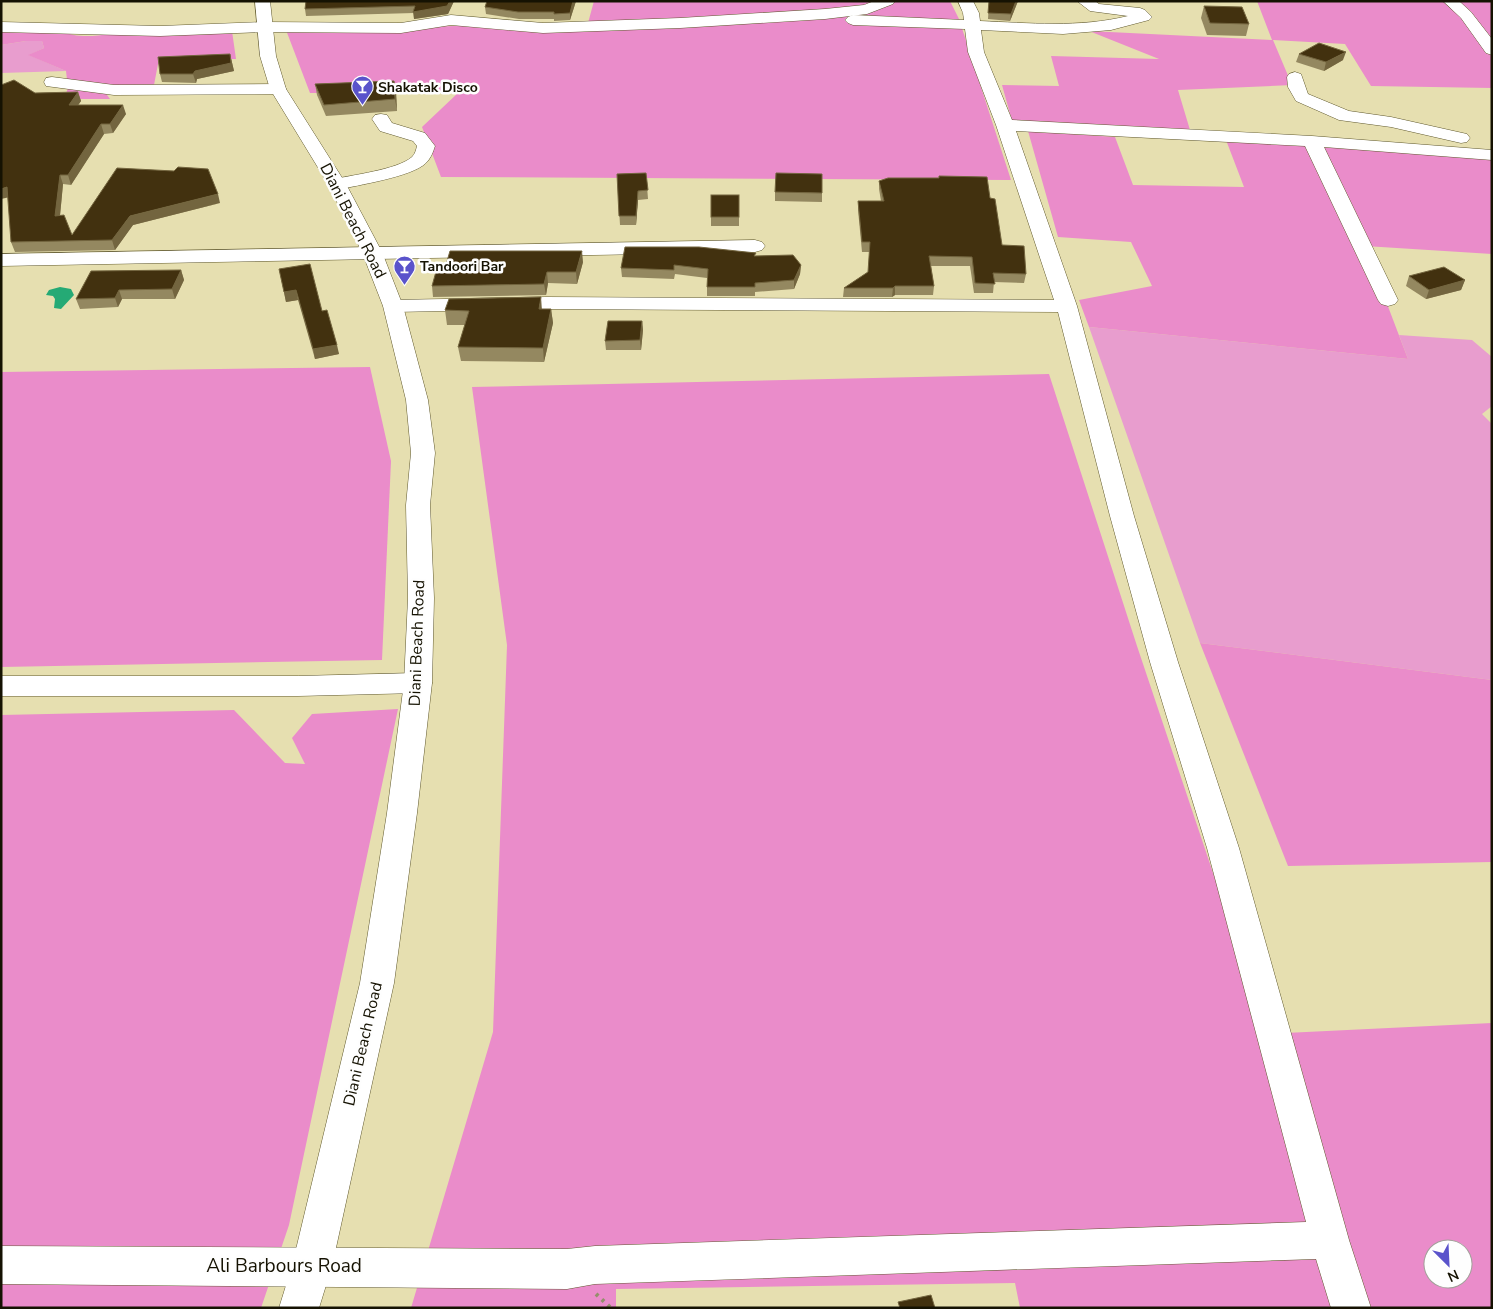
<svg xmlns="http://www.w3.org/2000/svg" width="1493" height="1309" viewBox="0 0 1493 1309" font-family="'Nunito Sans',sans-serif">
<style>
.green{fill:#e89dce}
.forest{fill:#ea8cca;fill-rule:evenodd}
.water{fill:#25aa75}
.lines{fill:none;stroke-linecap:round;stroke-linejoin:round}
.minor-casing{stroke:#60592e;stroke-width:1}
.major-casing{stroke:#60592e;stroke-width:1}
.path{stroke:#948f6c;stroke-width:4;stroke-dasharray:3 5;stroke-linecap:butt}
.minor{fill:#fff;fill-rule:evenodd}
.major{fill:#fff;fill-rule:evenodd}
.wall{fill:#948860}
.shaded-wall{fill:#73653f}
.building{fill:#42310f;stroke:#73653f}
.labels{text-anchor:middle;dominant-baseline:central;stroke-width:5;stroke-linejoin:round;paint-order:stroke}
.far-poi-label{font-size:14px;font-weight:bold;fill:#151202;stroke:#fefefe;text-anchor:start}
.street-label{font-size:16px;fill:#151202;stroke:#fefefe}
.near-street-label{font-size:19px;fill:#151202;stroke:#fefefe}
</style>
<rect width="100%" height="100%" fill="#e6dfb0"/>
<!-- green -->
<g class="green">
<path d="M26 41H42L44 48 29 55 66 71 1 73V45Z"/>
<path d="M1089 327 1408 359 1399 335 1472 340 1492 357V406L1482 414 1492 424V680L1200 643Z"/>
</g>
<!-- forest -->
<g class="forest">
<path d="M594 1H950L959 19 1011 180 441 177 422 127 459 92 310 93 286 30 588 23Z"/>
<path d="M1257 1H1492V88L1371 86 1345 44 1273 40 1292 85 1178 90 1190 130 1012 121 1002 85 1059 86 1051 56 1159 59 1089 31 1272 40Z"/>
<path d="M60 30C82 42 108 33 132 31 165 30 199 31 232 31L236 59H189L158 64 154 85 104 91 110 99H64L68 88 66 71 28 55 44 48 42 41H26L1 45V31Z"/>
<path d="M1028 131 1115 137 1133 185 1244 187 1226 140 1492 156V254L1365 246 1408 359 1089 327 1079 300 1152 286 1131 242 1058 237Z"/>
<path d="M370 367 391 461 382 660 1 667V372Z"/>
<path d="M1049 374 1137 646 1267 1034 1492 1023V1308H1020L1015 1283 616 1289V1308H411L493 1032 507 645 472 387ZM1433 1249H1463V1279H1433Z"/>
<path d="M1200 643 1492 680V862L1288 866Z"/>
<path d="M398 709 289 1225 261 1308H1V715L234 710 285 763 305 764 292 738 312 714Z"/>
</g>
<!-- water -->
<path class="water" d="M60 287 71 289 74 295 61 309 54 308 55 299 53 296 46 295 49 290Z"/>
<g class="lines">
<defs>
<g id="minor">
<path d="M874 1H895L893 4 867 14 825 19 680 28 543 33 451 25 401 33 264 32 160 36 1 32V22L160 26 264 22 401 23 451 15 543 23 680 18 825 9 864 5Z"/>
<path d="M958 1H973L979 13 980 21C1029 23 1079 28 1128 16L1090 11 1077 1H1095L1099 4 1140 8 1145 10 1152 17 1149 20 1111 30 1063 34 981 30 984 52 1012 120 1312 136 1492 150V160L1324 147 1398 300 1395 304 1388 306 1381 304 1378 300 1305 146 1016 131 1077 306 1134 516 1178 662 1239 848 1349 1240 1371 1308H1331L1316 1259 595 1284 567 1289 1 1284V1246L567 1249 595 1246 1306 1222 1207 848 1150 662 1110 516 1058 312 546 309 393 312 386 310 383 306 386 302 393 300 546 297 1054 300 996 125 968 52 965 29 853 25 848 23 845 20 848 17 853 15 964 20 963 13Z"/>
<path d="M1443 1H1459L1471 12 1492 39V55L1486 53 1461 18Z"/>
<path d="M1295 72 1301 74 1308 94 1349 111 1391 117 1467 134 1470 138 1467 142 1461 143 1391 127 1339 120 1296 101 1288 87 1287 77 1289 74Z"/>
<path d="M52 77 114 85 278 84 284 85 286 89 284 93 278 94 114 95 46 86 44 82 46 78Z"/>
<path d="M381 114 387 115 392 123 425 133 435 146C433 152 431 158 426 163 412 177 357 185 337 190L330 188 328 184 330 180C351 175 397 170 412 157 415 154 416 150 417 146L413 141 380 131 372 119 375 115Z"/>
<path d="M755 240 762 242 765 246 762 250 755 252 1 266V254Z"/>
<path d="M418 673 428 676 432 683 428 690 418 693 298 696H1V676H298Z"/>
</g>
<path id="major" d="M255 1H270L276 56 286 89 346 184 382 252 403 306 428 400 435 453 430 505 434 598 432 683 417 813 394 983 332 1266 319 1308H279L292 1266 360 983 387 813 404 683 408 598 406 505 411 453 406 400 383 306 362 252 328 184 270 89 260 56Z"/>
</defs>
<!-- minor casing -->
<use href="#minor" class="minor-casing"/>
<!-- major casing -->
<use href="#major" class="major-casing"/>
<!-- path -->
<path class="path" d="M596 1294 611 1308"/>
<!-- minor -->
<use href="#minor" class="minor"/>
<!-- major -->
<use href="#major" class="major"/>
</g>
<!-- wall -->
<g class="wall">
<path d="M306 1H454L448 14 414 19V13L306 16 305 9Z"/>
<path d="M487 1H576L570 20 554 21V19H519L486 14 485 7Z"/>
<path d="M989 1H1018L1010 21 988 19Z"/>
<path d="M1204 6 1249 24 1246 36 1207 35 1201 18Z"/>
<path d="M230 54 234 71 197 79 196 83 162 82 160 74Z"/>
<path d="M1299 54 1343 60 1324 71 1296 62Z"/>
<path d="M394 81 396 92 397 111 326 116 317 95 315 84Z"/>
<path d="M78 92 81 101 78 105 126 114 113 133 104 134 71 185 63 184 60 215 72 235 220 203 133 225 115 250 15 252 11 242 35 93Z"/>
<path d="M646 173 648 199 638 200 636 225H620L617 174Z"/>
<path d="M879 181 990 198 1002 245 1026 274 1024 283 994 282 993 293H974L970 266H931L934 286 933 295H895L892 297H843L844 288 868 272 870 252H862L858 210V201H881L879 189Z"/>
<path d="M775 192 822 193V202L775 201Z"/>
<rect x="711" y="195" width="28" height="31"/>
<path d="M756 256 801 265 800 274 794 289 755 292V296H707V278L675 274 674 279 622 277 621 268Z"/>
<path d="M583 262 577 284 548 283 546 295 433 297 432 286Z"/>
<path d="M279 269 322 311 339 354 315 359 298 300 286 302Z"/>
<path d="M181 270 184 280 175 299H122L118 307 80 309 76 299Z"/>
<path d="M1409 276 1465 280 1461 290 1426 299 1406 286Z"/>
<path d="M551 309 553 323 544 362 461 361 458 347 465 325H447L445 310Z"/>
<path d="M642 321 643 330 641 350H606L605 341Z"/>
</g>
<!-- shaded-wall -->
<g class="shaded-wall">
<path d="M450 1H454L448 14 414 19 413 12Z"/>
<path d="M573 1H576L570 20V13Z"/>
<path d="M1016 1H1018L1010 21 1011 14Z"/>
<path d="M1346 52 1343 60 1324 71 1326 62Z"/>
<path d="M230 54 234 71 197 79 196 83 193 74 195 71Z"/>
<path d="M394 81 396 92 397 111 395 99Z"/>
<path d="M78 92 81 101 72 114 69 105Z"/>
<path d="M123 105 126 114 113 133 110 124Z"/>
<path d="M101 124 104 134 71 185 68 175Z"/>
<path d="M60 175 63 184 59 226 55 216Z"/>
<path d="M7 187 10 197 1 199V189Z"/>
<path d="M638 191V200L636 225V216Z"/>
<path d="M218 194 220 203 133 225 115 250 112 240 130 216Z"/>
<path d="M582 251 583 262 577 284 576 272Z"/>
<path d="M801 265 800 274 794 289V280Z"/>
<path d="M181 270 184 280 175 299 172 289Z"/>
<path d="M547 272 548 283 546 295 544 284Z"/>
<path d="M1465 280 1461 290 1426 299 1429 290Z"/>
<path d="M895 286V295L892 297 893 288Z"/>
<path d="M119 290 122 299 118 307 115 298Z"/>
<path d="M296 290 298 300 286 302 284 292Z"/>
<path d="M541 297 542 311 539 309Z"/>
<path d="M551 309 553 323 544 362 543 348Z"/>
<path d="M642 321 643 330 641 350 640 340Z"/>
<path d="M337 345 339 354 315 359 313 349Z"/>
</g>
<!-- building -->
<g class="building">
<path d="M306 1H450L447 6 413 12 415 6 305 9Z"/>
<path d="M487 1H573L570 13 554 14V12H518L485 7Z"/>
<path d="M989 1H1016L1011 14 988 13Z"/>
<path d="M1204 6 1242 7 1249 24 1210 23Z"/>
<path d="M1319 43 1346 52 1326 62 1299 54Z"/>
<path d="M230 54 231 63 195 71 193 74H160L158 57Z"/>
<path d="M14 80 35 93 78 92 69 105H123L110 124H101L68 175H60L55 216 64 215 72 235 117 168 174 171 178 167 208 169 218 194 130 216 112 240 11 242 7 187 1 189V85Z"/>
<path d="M394 81 395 99 324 105 315 84Z"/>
<path d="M646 173 648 190 638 191 636 216H619L617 174Z"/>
<path d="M776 173 822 174V193L775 192Z"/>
<path d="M939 176 987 177 990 198 995 199 1002 245 1024 246 1026 274 993 273 995 284 975 283 972 257 929 256 934 286H895L893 288H844L868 272 870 242H862L858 201H884L879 181 888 178H939Z"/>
<rect x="711" y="195" width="28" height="22"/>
<path d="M625 247H699L756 253 754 256 793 255 801 265 794 280 755 283V287H707L708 269 674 265V270L621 268Z"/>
<path d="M450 251H582L576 272H547L544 284 432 286 437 268H445Z"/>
<path d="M310 264 322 311 327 310 337 345 313 349 296 290 284 292 279 269Z"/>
<path d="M1444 267 1465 280 1429 290 1409 276Z"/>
<path d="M181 270 172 289 119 290 115 298 76 299 91 271Z"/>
<path d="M541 297 539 309H551L543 348 458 347 469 311 445 310 449 299Z"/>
<path d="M608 321H642L640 340 605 341Z"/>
<path d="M931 1295 935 1308H900L898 1302Z"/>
</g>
<!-- icons -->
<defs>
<symbol id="bar-pin" viewBox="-11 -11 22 30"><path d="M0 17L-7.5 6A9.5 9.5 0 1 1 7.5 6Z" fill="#5a53cb" stroke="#fefefe"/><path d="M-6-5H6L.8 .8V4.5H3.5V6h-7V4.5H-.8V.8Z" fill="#fff"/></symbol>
</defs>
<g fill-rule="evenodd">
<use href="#bar-pin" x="350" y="74" width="25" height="34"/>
<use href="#bar-pin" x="392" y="254" width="25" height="34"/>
</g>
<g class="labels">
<!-- far-poi labels -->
<g class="far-poi-label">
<text x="378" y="87">Shakatak Disco</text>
<text x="420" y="266">Tandoori Bar</text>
</g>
<!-- street labels -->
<g class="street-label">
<text transform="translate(353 221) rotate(63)">Diani Beach Road</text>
<text transform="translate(417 643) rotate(-88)">Diani Beach Road</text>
<text transform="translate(363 1044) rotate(-77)">Diani Beach Road</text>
</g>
<!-- near-street labels -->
<g class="near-street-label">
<text x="284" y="1266">Ali Barbours Road</text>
</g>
</g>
<!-- border -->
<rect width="1493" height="1309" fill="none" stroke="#151202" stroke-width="5"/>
<!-- north arrow -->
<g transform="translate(1448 1264) rotate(156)"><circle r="24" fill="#fefefe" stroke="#a1a099"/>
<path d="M0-4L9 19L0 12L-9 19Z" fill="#5a53cb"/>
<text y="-8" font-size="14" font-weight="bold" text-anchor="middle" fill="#151202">N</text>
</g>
</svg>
